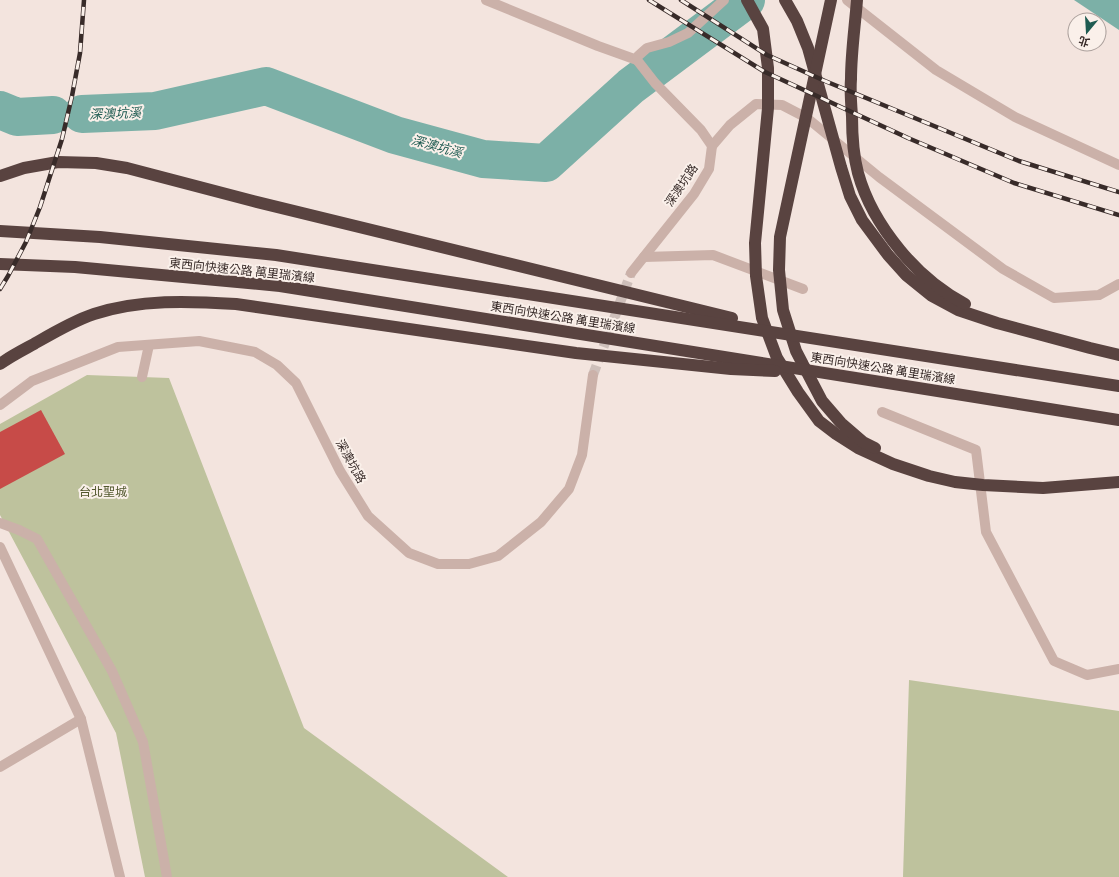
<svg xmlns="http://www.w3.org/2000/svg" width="1119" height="877" viewBox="0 0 1119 877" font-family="Manrope,'Noto Sans TC',sans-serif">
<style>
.green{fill:#bec29d}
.water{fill:#7cb0a7}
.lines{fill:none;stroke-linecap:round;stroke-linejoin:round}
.river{stroke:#7cb0a7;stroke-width:38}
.building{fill:#c74b48}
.street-tunnel{stroke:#cebfba;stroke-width:10;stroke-dasharray:10 5;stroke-linecap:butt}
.lane{stroke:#cbb1a9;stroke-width:10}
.street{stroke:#cbb1a9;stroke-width:10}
.highway{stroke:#594340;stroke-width:12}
.rail-casing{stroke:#382b29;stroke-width:4.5}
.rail{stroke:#faf0ea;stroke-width:3;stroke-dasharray:9;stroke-linecap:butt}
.labels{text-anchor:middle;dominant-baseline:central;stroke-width:4;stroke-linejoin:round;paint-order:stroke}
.street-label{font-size:12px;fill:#382b29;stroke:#faf0ea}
.park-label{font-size:12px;fill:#51572d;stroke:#faf0ea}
.water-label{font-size:13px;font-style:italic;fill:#1e5b51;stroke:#faf0ea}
</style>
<rect width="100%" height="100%" fill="#f3e4de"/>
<!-- green -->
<g class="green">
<path d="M87 375 169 378 304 728 508 877H145L116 733 0 515V424Z"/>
<path d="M909 680 1119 711V877H903Z"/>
</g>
<!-- water -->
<path class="water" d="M1074 0H1119V30Z"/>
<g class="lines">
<!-- river -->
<g class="river">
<path d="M0 110 17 117 53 115"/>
<path d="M82 114 155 111 266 86 395 135 483 159 546 163 631 86 746 0"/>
</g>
</g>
<!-- building -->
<path class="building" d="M41 410 65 454 0 489V432Z"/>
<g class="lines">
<!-- street-tunnel -->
<path class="street-tunnel" d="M593 375 631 273"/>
<!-- lane -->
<g class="lane">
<path d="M486 0 598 46 637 60"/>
<path d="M712 146 730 125 756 104 782 105 807 118 879 177 1003 269 1054 298 1099 295 1119 284"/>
<path d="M644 257 713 255 803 289"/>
<path d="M142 377 149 345"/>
<path d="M882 412 976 450 986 532 1054 661 1087 675 1119 669"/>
<path d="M19 530 37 539 112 671 143 742 167 877"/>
<path d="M0 547 81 719 120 877"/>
<path d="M0 767 81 719"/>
</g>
<!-- street -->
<g class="street">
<path d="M847 0 936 70 1015 117 1119 165"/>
<path d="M631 273 694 194 709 169 712 146 701 130 655 83 637 60 638 56 647 48 669 42 688 33 724 0"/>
<path d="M0 405 32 381 118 347 199 341 255 352 277 365 296 383 340 471 368 516 409 553 438 564H469L498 556 541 522 569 489 582 455 593 375"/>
<path d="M0 523 19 530"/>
</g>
<!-- highway -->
<g class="highway">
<path d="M747 0 763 29 768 68V108L755 243 756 276 762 318 777 358 798 392 819 421 836 434 858 448 893 464 929 476 955 482 983 485 1043 488 1119 482"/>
<path d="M785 0 797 21 808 48 841 167 850 196 862 220 888 255 906 275 932 296 958 310 997 323 1090 348 1119 355"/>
<path d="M831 0 780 237 779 270 783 310 796 351 822 401 841 423 863 442 875 448"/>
<path d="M857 0C855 26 851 53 851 79 850 91 851 103 852 116 852 135 853 154 858 173 866 202 881 227 900 250 918 272 939 290 965 304"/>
<path d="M0 176 24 168 58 162 96 163 127 168 253 201 732 318"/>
<path d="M0 231 100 237 276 255 1119 386"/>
<path d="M0 264 75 267 280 286 1119 420"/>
<path d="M0 364C11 356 23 350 34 344 53 333 73 321 94 314 140 299 189 301 236 304L576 353 731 369 775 371"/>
</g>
<defs>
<g id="rail">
<path d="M649 0 765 72 908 138 1014 183 1119 215"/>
<path d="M681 0 767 55 825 81 1019 161 1119 192"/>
<path d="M0 289 8 276 26 242 40 207 62 139 72 96 80 53 84 0"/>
</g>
</defs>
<!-- rail casing -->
<use href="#rail" class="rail-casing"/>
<!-- rail -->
<use href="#rail" class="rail"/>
</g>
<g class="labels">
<!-- street labels -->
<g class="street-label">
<text transform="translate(681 185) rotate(-56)">深澳坑路</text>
<text transform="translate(242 270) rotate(6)">東西向快速公路 萬里瑞濱線</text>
<text transform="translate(563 317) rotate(9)">東西向快速公路 萬里瑞濱線</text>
<text transform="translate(883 368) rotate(9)">東西向快速公路 萬里瑞濱線</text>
<text transform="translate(351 461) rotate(61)">深澳坑路</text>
</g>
<!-- park labels -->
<g class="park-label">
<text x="103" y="491">台北聖城</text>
</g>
<!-- water labels -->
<g class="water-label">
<text transform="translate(115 113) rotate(-2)">深澳坑溪</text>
<text transform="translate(437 146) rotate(15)">深澳坑溪</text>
</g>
</g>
<!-- north arrow -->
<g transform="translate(1087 32) rotate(198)"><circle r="19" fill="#faf0ea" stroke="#aca19d"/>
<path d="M0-3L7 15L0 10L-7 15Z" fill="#1e5b51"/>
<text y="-6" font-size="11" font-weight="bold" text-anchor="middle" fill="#382b29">北</text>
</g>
</svg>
